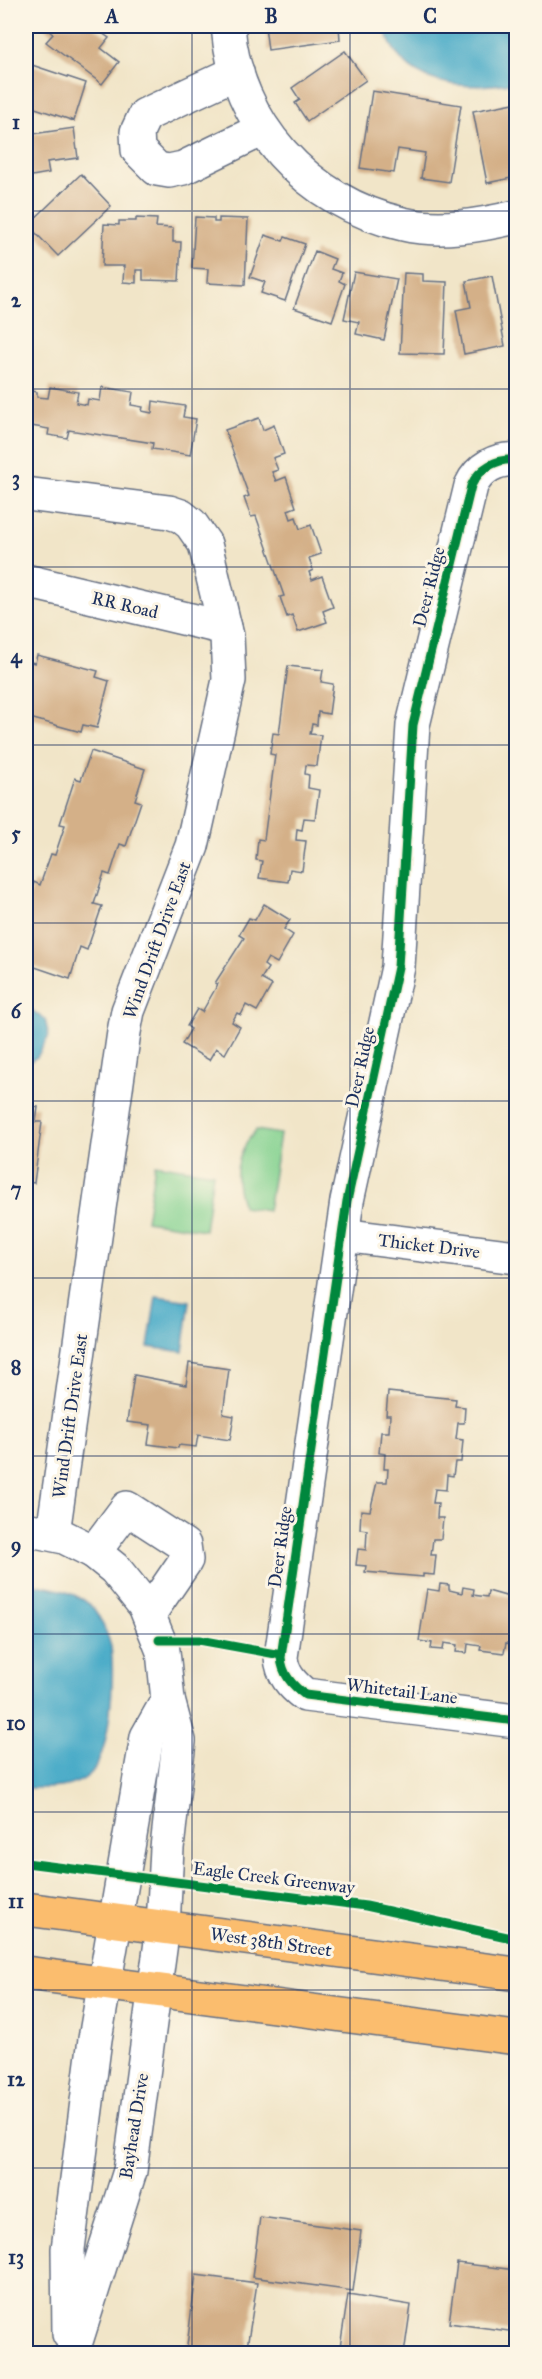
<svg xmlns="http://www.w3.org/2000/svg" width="542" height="2379" viewBox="0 0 542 2379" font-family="'IM FELL Great Primer',serif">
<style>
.green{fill:#84d290;stroke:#508077;stroke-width:1.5}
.water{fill:#48abc8;stroke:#326d93;stroke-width:1.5}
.building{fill:#d4b088}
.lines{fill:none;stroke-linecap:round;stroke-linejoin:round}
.minor-casing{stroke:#666f83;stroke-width:36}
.major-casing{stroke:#666f83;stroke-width:36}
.minor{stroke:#fff;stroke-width:33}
.major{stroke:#fbbd6e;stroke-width:33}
.cycleway-casing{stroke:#fcf5e5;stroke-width:13}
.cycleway{stroke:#00873e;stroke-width:9}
.grid{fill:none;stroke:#1b2f5e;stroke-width:1.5;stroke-opacity:0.55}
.labels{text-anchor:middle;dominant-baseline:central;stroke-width:6;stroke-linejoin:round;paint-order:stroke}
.street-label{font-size:18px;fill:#1b2f5e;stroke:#fcf5e5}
.neatline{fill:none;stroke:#1b2f5e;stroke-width:2}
.grid-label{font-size:20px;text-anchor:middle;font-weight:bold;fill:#1b2f5e}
</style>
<rect width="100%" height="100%" fill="#fcf5e5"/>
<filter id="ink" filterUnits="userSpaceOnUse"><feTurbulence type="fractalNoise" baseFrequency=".0167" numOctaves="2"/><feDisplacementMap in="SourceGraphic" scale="12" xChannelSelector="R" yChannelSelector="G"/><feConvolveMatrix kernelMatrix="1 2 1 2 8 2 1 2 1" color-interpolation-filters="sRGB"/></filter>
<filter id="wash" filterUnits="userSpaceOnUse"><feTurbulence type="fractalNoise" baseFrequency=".008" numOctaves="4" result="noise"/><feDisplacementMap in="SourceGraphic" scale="24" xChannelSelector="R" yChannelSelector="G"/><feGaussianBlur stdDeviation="1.35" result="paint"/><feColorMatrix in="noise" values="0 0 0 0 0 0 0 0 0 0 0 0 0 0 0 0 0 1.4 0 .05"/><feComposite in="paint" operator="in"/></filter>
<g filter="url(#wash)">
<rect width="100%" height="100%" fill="#f1e5c8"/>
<!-- green -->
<g class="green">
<path d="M256 1130 280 1134 268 1211 243 1207C232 1176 235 1155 256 1130Z"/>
<path d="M155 1164 213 1173 205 1230 146 1221Z"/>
</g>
<!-- water -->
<g class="water">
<path d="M384 26H516V82C464 91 400 88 384 26Z"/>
<path d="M26 1006 45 1020 49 1036 37 1057 26 1064Z"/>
<path d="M156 1296 190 1301 183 1352 148 1347Z"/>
<path d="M26 1583C48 1587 79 1591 94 1609 100 1617 109 1637 111 1647 115 1676 111 1758 88 1776 71 1790 46 1788 26 1788Z"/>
</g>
<g id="blocks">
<!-- building -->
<g class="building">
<path d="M42 26H92L109 38 101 48 119 62 102 84 46 42 53 34Z"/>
<path d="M265 26H339L340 40 268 50Z"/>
<path d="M345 51 366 80 307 121 295 103 300 100 292 88Z"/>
<path d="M26 63 86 83 74 121 26 105Z"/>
<path d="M372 91 461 105 449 182 421 178 425 153 398 149 394 173 360 168Z"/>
<path d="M514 103 516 115V177L487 183 473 111Z"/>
<path d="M74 128 78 158 47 162 49 173 26 177V135Z"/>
<path d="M81 174 111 206 58 256 28 225Z"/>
<path d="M195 217 214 218V222H219V218L248 219 245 285 207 283 208 269 192 268Z"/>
<path d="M136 218 157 219 156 227 173 228V242H181L179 281 143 280V270H136V283L123 282 124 266H102L104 224 119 225V221H136Z"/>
<path d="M265 235 283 241 285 237 305 244 285 301 261 293 265 282 250 277Z"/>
<path d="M315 251 335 259 331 269 342 273 339 281 345 284 332 321 294 308Z"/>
<path d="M354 272 397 279 384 340 356 334 359 322 344 319Z"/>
<path d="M404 273 423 274V281L447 282 444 354 400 353Z"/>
<path d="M492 276 505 346 464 354 456 310 471 307 466 281Z"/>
<path d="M50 387 78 392 76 403 87 405 88 399 100 401 102 387 133 392 131 405 143 407 142 411 152 413 153 401 185 406 183 417 196 419 190 455 152 449 153 443 69 430 67 438 48 435 49 429 26 425V390L37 392V397L48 398Z"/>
<path d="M259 418 263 430 274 425 284 454 273 458 278 470 272 472 276 481 286 477 296 507 288 510 291 519 296 517 300 529 311 525 321 554 309 558 313 570 309 572 312 580 322 576 333 607 323 611 327 622 298 632 292 615 287 617 280 597 284 596 256 516 251 517 244 498 249 496 225 430Z"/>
<path d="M37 655 98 671 96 677 109 681 97 728 83 725 81 732 26 717V661L35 663Z"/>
<path d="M288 666 323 670 321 682 333 684 329 714 318 712 317 725 312 724 310 734 321 735 317 766 306 765 305 774 309 775 308 788 319 790 315 819 304 818 302 830 297 829 296 840 306 841 302 871 290 869 288 882 259 878 262 861 256 860 258 839 264 840 275 755 270 754 273 733 279 734Z"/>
<path d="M91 751 145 769 135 800 141 802 126 846 120 844 110 875 104 873 94 904 102 906 87 950 80 947 70 979 26 964V907L34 882 40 885 51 854 55 855 65 825 60 824 75 778 81 780Z"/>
<path d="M264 904 290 920 284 929 293 935 277 963 268 958 264 965 268 968 261 979 272 985 257 1011 246 1005 241 1015 237 1013 232 1022 240 1027 225 1054 216 1048 209 1060 182 1044 191 1029 187 1026 197 1009 202 1012 218 984 215 983 244 938 239 935 249 918 255 920Z"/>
<path d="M26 1106 38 1107 36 1122H42L34 1183 26 1182Z"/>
<path d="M189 1363 229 1369 223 1414 234 1416 230 1440 198 1435 196 1447 179 1445 178 1448 148 1444 151 1425 127 1422 134 1375 186 1385Z"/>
<path d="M388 1392 456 1399 455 1406 465 1407 464 1423H458L456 1439 463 1440 461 1462H455L453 1476 447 1475 446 1490 435 1489 433 1503H438L437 1518H443L441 1539H433L431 1555H436L434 1575 423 1574V1577L365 1572 366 1566 356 1565 358 1549 366 1550 367 1530 360 1529 361 1510 370 1511 377 1482H387L388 1469H384L385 1454 379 1453 381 1432H389L390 1415H386Z"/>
<path d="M440 1584 449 1585V1590L462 1593 463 1587 474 1589 473 1595 487 1597 488 1591 509 1597 510 1588 516 1589V1645L506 1643 504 1653 480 1650 481 1646 468 1644 467 1653 456 1652 457 1645 444 1643 443 1650 431 1649 432 1643 419 1641 427 1589 439 1591Z"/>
<path d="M260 2217 361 2231 353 2291 252 2277Z"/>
<path d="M457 2263 516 2270V2332L449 2323Z"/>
<path d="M196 2275 257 2283 246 2354H186Z"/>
<path d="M348 2295 411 2305 404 2354H339Z"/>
</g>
</g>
</g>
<g filter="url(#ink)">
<use href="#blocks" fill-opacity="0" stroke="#666f83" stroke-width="1.5"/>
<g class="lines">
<defs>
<g id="minor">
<path d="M228 26C235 123 308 203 403 224 440 233 481 225 516 217"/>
<path d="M237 72 145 115 137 132 138 150 157 169 169 171 183 168 263 129"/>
<path d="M516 460C497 458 479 468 471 486L413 725 398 967 347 1201 281 1657C282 1674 292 1685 305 1695L516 1721"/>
<path d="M26 494 169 512 181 516 191 524 205 544 227 636 229 680 192 846 128 1011 124 1032 53 1533"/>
<path d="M26 581 225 628"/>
<path d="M342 1235 516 1257"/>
<path d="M26 1529 64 1537 94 1552 115 1569 145 1606 163 1651 168 1700 179 1741 167 1848 163 1927 130 2171 72 2354"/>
<path d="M94 1552 127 1508 184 1545 186 1560 149 1614"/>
<path d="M69 2334 68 2249 95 2039 147 1737 168 1700"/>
</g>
<g id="major">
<path d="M26 1909 516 1974"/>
<path d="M26 1973 516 2038"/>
</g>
</defs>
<!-- minor casing -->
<use href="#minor" class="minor-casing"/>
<!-- major casing -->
<use href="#major" class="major-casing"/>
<!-- minor -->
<use href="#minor" class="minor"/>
<!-- major -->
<use href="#major" class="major"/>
<defs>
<g id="cycleway">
<path d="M516 460C497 458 479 468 471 486L413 725 398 967 347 1201 281 1657C282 1674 292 1685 305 1695L516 1721"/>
<path d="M159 1640H199L281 1655"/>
<path d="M26 1863 366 1906 516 1939"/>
</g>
</defs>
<!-- cycleway casing -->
<use href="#cycleway" class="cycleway-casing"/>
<!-- cycleway -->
<use href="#cycleway" class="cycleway"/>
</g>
</g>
<!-- grid -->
<path class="grid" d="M192 26V2354M350 26V2354M26 211H516M26 389H516M26 567H516M26 745H516M26 923H516M26 1101H516M26 1278H516M26 1456H516M26 1634H516M26 1812H516M26 1990H516M26 2168H516"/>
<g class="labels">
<!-- street labels -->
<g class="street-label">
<text transform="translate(429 587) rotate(-76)">Deer Ridge</text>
<text transform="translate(125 605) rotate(13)">RR Road</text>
<text transform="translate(157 940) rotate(-70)">Wind Drift Drive East</text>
<text transform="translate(360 1067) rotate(-78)">Deer Ridge</text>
<text transform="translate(429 1246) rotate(7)">Thicket Drive</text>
<text transform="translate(70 1416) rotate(-82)">Wind Drift Drive East</text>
<text transform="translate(280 1547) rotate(-82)">Deer Ridge</text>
<text transform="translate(402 1691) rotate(7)">Whitetail Lane</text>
<text transform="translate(274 1878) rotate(7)">Eagle Creek Greenway</text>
<text transform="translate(271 1942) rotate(8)">West 38th Street</text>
<text transform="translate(134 2126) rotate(-81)">Bayhead Drive</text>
</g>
</g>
<!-- margin -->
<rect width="542" height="2379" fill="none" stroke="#fcf5e5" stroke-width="66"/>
<rect x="33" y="33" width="476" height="2313" class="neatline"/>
<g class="grid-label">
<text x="112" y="23">A</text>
<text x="271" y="23">B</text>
<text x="430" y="23">C</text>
<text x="16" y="129">1</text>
<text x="16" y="307">2</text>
<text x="16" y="485">3</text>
<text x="16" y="663">4</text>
<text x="16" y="840">5</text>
<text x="16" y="1018">6</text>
<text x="16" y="1196">7</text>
<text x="16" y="1374">8</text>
<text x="16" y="1552">9</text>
<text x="16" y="1730">10</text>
<text x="16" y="1908">11</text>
<text x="16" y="2086">12</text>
<text x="16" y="2264">13</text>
</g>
</svg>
